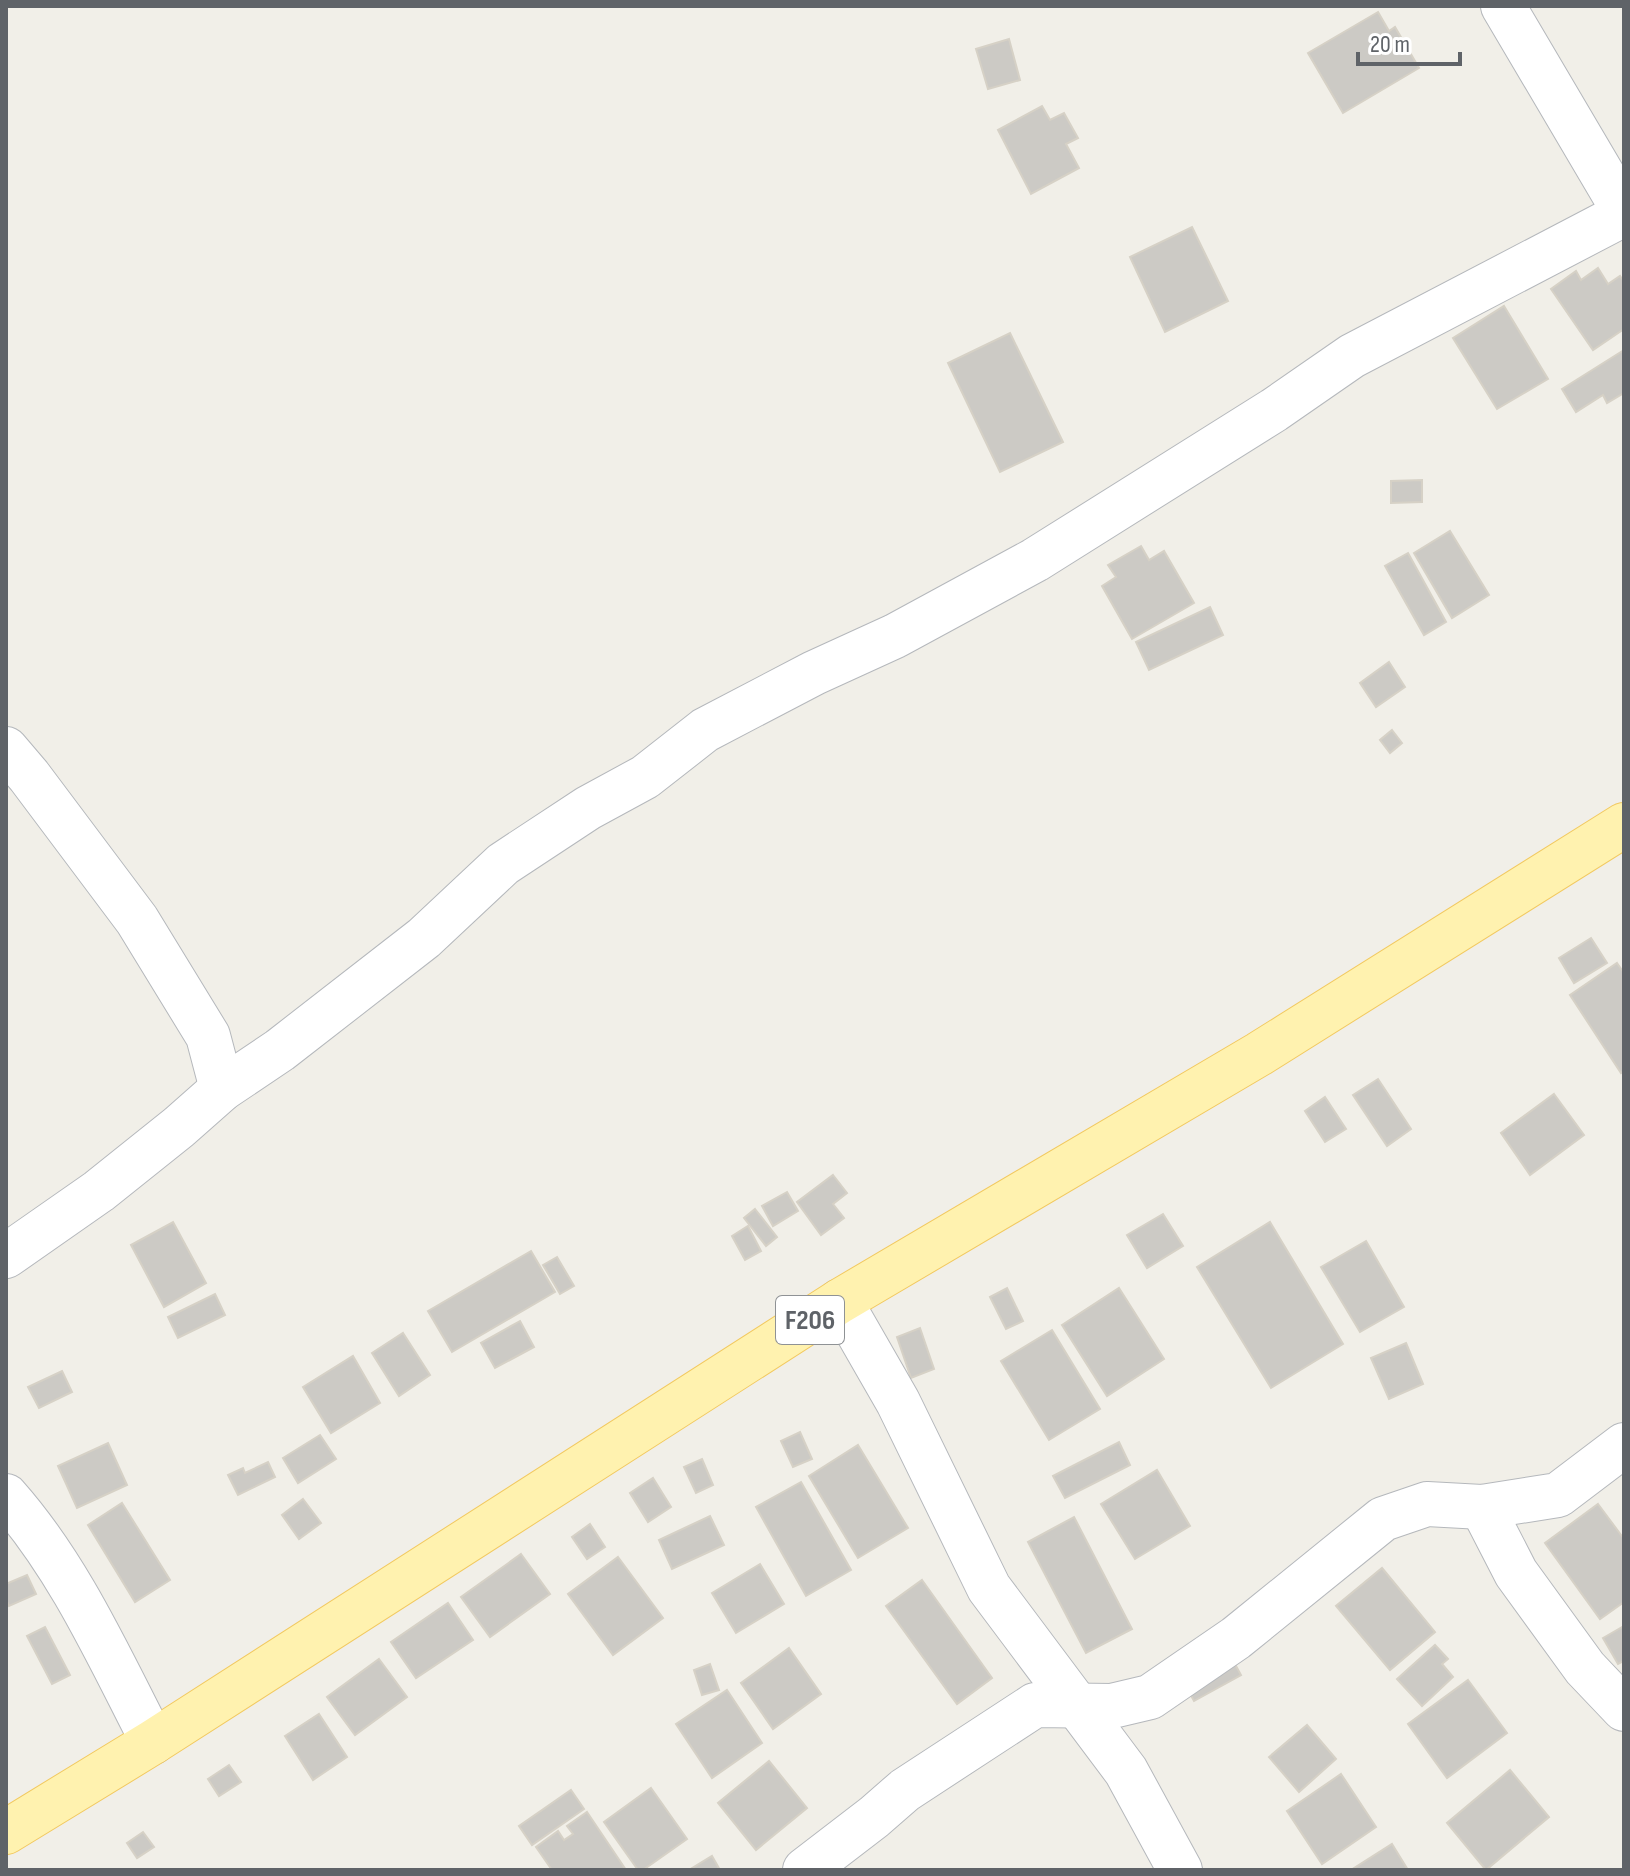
<svg xmlns="http://www.w3.org/2000/svg" width="1630" height="1876" viewBox="0 0 1630 1876" font-family="'Sofia Sans Condensed',sans-serif">
<style>
.building{fill:#cccac5;stroke:#d6d1c6;stroke-width:2}
.lines{fill:none;stroke-linecap:round;stroke-linejoin:round}
.minor-casing{stroke:#b5b8bc;stroke-width:46}
.major-casing{stroke:#f2c960;stroke-width:46}
.minor{stroke:#fff;stroke-width:44}
.major{stroke:#fff2af;stroke-width:44}
.labels{text-anchor:middle;dominant-baseline:central;stroke-width:6;stroke-linejoin:round;paint-order:stroke}
.shield{fill:#fff;stroke:#8f9295;stroke-width:2}
.shield-label{font-size:28px;font-weight:bold;fill:#5f6368}
</style>
<rect width="100%" height="100%" fill="#f1efe8"/>
<!-- building -->
<g class="building">
<path d="M1378 12 1389 31 1395 27 1419 68 1343 113 1308 53Z"/>
<path d="M1009 39 1020 80 988 89 976 49Z"/>
<path d="M1042 106 1050 120 1064 113 1078 138 1066 144 1079 168 1031 194 998 130Z"/>
<path d="M1192 227 1228 301 1165 332 1130 257Z"/>
<path d="M1598 268 1608 284 1620 276 1624 282V329L1593 350 1551 289 1576 271 1581 280Z"/>
<path d="M1504 306 1548 379 1497 409 1453 338Z"/>
<path d="M1010 333 1063 442 1000 472 948 363Z"/>
<path d="M1624 350V393L1607 403 1603 395 1576 412 1562 389Z"/>
<path d="M1422 480V502L1391 503V481Z"/>
<path d="M1450 531 1489 595 1452 618 1414 553Z"/>
<path d="M1141 546 1149 560 1164 551 1194 603 1132 639 1102 586 1116 577 1108 565Z"/>
<path d="M1408 553 1446 622 1424 635 1385 566Z"/>
<path d="M1210 607 1223 635 1149 670 1136 642Z"/>
<path d="M1389 662 1405 687 1376 707 1360 683Z"/>
<path d="M1392 730 1402 743 1390 753 1380 740Z"/>
<path d="M1591 938 1607 963 1574 983 1559 958Z"/>
<path d="M1617 963 1624 973V1071L1621 1073 1570 995Z"/>
<path d="M1378 1079 1411 1129 1387 1146 1353 1095Z"/>
<path d="M1554 1094 1584 1135 1530 1175 1501 1133Z"/>
<path d="M1325 1097 1346 1129 1325 1142 1305 1111Z"/>
<path d="M833 1175 847 1193 833 1204 844 1218 821 1235 797 1202Z"/>
<path d="M787 1192 798 1211 773 1226 762 1206Z"/>
<path d="M755 1209 777 1237 766 1246 744 1218Z"/>
<path d="M1163 1214 1183 1246 1147 1268 1127 1235Z"/>
<path d="M173 1222 206 1283 164 1307 131 1245Z"/>
<path d="M1270 1222 1343 1344 1271 1388 1197 1267Z"/>
<path d="M748 1226 761 1251 745 1260 732 1236Z"/>
<path d="M1366 1241 1404 1307 1360 1332 1321 1267Z"/>
<path d="M531 1251 555 1292 452 1352 428 1311Z"/>
<path d="M557 1257 574 1286 560 1294 543 1265Z"/>
<path d="M1007 1288 1023 1321 1006 1329 990 1297Z"/>
<path d="M1119 1288 1164 1359 1107 1396 1062 1325Z"/>
<path d="M215 1294 225 1315 178 1338 168 1317Z"/>
<path d="M520 1321 534 1347 495 1368 481 1343Z"/>
<path d="M920 1328 934 1369 911 1378 897 1337Z"/>
<path d="M1052 1330 1100 1409 1049 1440 1001 1361Z"/>
<path d="M403 1333 430 1375 399 1396 372 1353Z"/>
<path d="M1406 1343 1423 1384 1389 1399 1371 1358Z"/>
<path d="M353 1356 380 1403 331 1433 303 1387Z"/>
<path d="M62 1371 72 1392 39 1408 28 1387Z"/>
<path d="M800 1432 812 1459 793 1467 781 1441Z"/>
<path d="M320 1435 336 1459 298 1483 283 1458Z"/>
<path d="M1119 1442 1130 1465 1065 1498 1053 1476Z"/>
<path d="M108 1443 127 1485 77 1508 58 1466Z"/>
<path d="M858 1445 908 1528 858 1558 809 1476Z"/>
<path d="M702 1459 713 1485 696 1493 684 1467Z"/>
<path d="M268 1462 275 1477 238 1495 228 1475 243 1468 245 1473Z"/>
<path d="M1157 1470 1190 1526 1135 1559 1101 1504Z"/>
<path d="M653 1478 671 1507 648 1522 630 1493Z"/>
<path d="M801 1482 851 1570 806 1596 756 1507Z"/>
<path d="M303 1499 321 1523 299 1539 282 1515Z"/>
<path d="M122 1503 170 1580 135 1602 88 1525Z"/>
<path d="M1598 1504 1624 1539V1602L1600 1619 1545 1543Z"/>
<path d="M710 1516 724 1545 672 1569 659 1540Z"/>
<path d="M1074 1517 1132 1629 1086 1653 1028 1542Z"/>
<path d="M590 1524 605 1547 587 1559 572 1537Z"/>
<path d="M521 1554 550 1594 490 1637 461 1597Z"/>
<path d="M618 1557 663 1618 613 1655 568 1594Z"/>
<path d="M760 1564 784 1604 736 1633 712 1593Z"/>
<path d="M1382 1568 1435 1632 1390 1670 1336 1606Z"/>
<path d="M27 1575 36 1594 9 1606 6 1599V1584Z"/>
<path d="M922 1580 992 1678 957 1704 886 1606Z"/>
<path d="M448 1603 473 1640 416 1678 391 1642Z"/>
<path d="M1624 1626V1661L1618 1664 1603 1638Z"/>
<path d="M45 1627 70 1675 52 1684 27 1636Z"/>
<path d="M1435 1645 1448 1659 1442 1664 1453 1677 1422 1706 1397 1679Z"/>
<path d="M789 1648 821 1694 773 1729 741 1683Z"/>
<path d="M1230 1655 1241 1675 1194 1701 1183 1681Z"/>
<path d="M379 1659 407 1697 355 1735 327 1697Z"/>
<path d="M710 1664 719 1690 702 1695 694 1670Z"/>
<path d="M1468 1680 1507 1733 1447 1778 1408 1724Z"/>
<path d="M727 1690 762 1743 712 1778 676 1724Z"/>
<path d="M319 1714 347 1757 313 1780 285 1736Z"/>
<path d="M1307 1725 1336 1759 1299 1792 1269 1757Z"/>
<path d="M769 1761 807 1808 756 1850 718 1803Z"/>
<path d="M229 1765 241 1782 219 1796 208 1779Z"/>
<path d="M1510 1770 1549 1817 1486 1870 1447 1823Z"/>
<path d="M1341 1774 1376 1827 1322 1864 1287 1811Z"/>
<path d="M651 1788 687 1839 643 1870H638L604 1822Z"/>
<path d="M571 1790 584 1809 532 1845 519 1826Z"/>
<path d="M587 1812 626 1870H552L536 1847 558 1831 564 1840 573 1834 567 1826Z"/>
<path d="M143 1832 154 1847 137 1858 127 1843Z"/>
<path d="M1392 1844 1408 1870H1351Z"/>
<path d="M712 1856 720 1870H689Z"/>
</g>
<g class="lines">
<defs>
<g id="minor">
<path d="M1503 6 1624 211"/>
<path d="M6 749 29 776 137 920 208 1036 222 1089"/>
<path d="M6 1256 99 1191 179 1127 222 1089 280 1050 424 938 503 864 588 808 645 777 705 730 814 673 895 636 1035 560 1274 410 1352 356 1624 214"/>
<path d="M840 1301 898 1402 989 1588 1126 1771 1180 1870"/>
<path d="M6 1496C69 1567 109 1657 153 1742"/>
<path d="M1482 1507 1516 1573 1585 1668 1624 1709"/>
<path d="M805 1870 874 1817 905 1790 1035 1705 1112 1706 1150 1697 1236 1638 1383 1519 1427 1504 1482 1507 1558 1495 1624 1445"/>
</g>
<path id="major" d="M6 1832 153 1742 840 1301 1259 1054 1624 825"/>
</defs>
<!-- minor casing -->
<use href="#minor" class="minor-casing"/>
<!-- major casing -->
<use href="#major" class="major-casing"/>
<!-- minor -->
<use href="#minor" class="minor"/>
<!-- major -->
<use href="#major" class="major"/>
</g>
<g class="labels">
<!-- shield labels -->
<rect class="shield" x="776" y="1296" width="68" height="48" rx="6"/>
<g class="shield-label">
<text x="810" y="1320">F206</text>
</g>
</g>
<!-- border -->
<rect width="1630" height="1876" fill="none" stroke="#5f6368" stroke-width="16"/>
<!-- scale -->
<path d="M1358 52v12h102v-12" fill="none" stroke="#5f6368" stroke-width="4"/>
<text x="1370" y="52" font-size="24" fill="#5f6368" stroke="#ffffff" stroke-width="6" paint-order="stroke">20 m</text>
</svg>
